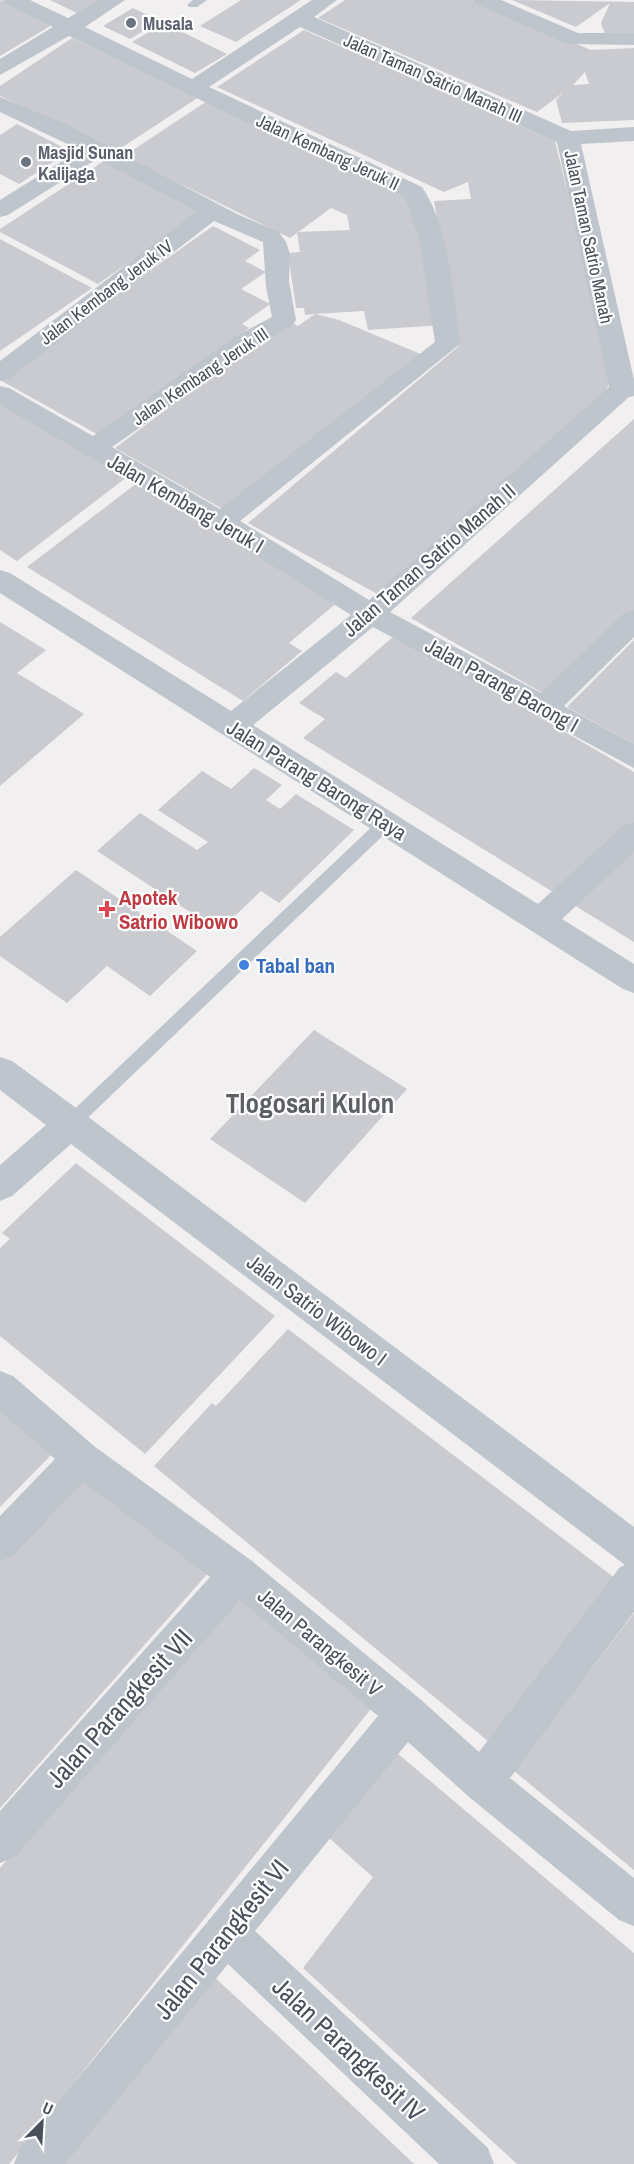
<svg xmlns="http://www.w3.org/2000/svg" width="634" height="2164" viewBox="0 0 634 2164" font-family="'Archivo Narrow',sans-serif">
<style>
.building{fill:#c9cbd1;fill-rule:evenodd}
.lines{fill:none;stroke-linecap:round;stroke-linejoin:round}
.lane{fill:#bec5cd;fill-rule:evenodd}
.street{fill:#bec5cd;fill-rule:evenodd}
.worship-dot{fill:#6b7280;stroke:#fff;stroke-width:2}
.health-dot{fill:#e0444e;stroke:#fff;stroke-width:2}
.shop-dot{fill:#3f7fe0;stroke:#fff;stroke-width:2}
.labels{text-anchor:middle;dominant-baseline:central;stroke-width:4.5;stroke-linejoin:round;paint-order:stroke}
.far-worship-label{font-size:18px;font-weight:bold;fill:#5b616d;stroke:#fff;text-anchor:start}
.far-street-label{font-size:18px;fill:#48515b;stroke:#fff}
.street-label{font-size:21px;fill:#48515b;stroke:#fff}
.health-label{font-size:21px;font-weight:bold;fill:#be3a42;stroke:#fff;text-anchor:start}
.shop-label{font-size:21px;font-weight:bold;fill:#366cbe;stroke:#fff;text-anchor:start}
.near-street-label{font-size:26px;fill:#48515b;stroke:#fff}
.district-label{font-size:27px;font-weight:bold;fill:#5c5f63;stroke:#fff}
</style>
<rect width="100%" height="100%" fill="#f1efef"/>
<!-- building -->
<g class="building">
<path d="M0 0 52 25 0 56Z"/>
<path d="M50 0H102L79 14Z"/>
<path d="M241 0H301L236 42 200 26Z"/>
<path d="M345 0H471L591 50 634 48V120L562 123 556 100 564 92 537 112 318 18ZM585 72 589 84 573 85Z"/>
<path d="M512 0 634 2V36L606 37 601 23 610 3 576 27Z"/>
<path d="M133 8 160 21 130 39 103 26Z"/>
<path d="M164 23 227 54 195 73 132 42Z"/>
<path d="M304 30 555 141 612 376 605 393 381 596 248 523 459 346 434 201 471 199 468 182 444 192 217 87Z"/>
<path d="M72 38 199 97 115 152 0 96V86Z"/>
<path d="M207 101 414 196 442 325 368 330 364 311 315 314 339 320 423 355 228 512 115 448 286 320 298 326 315 314 305 315 304 308H296L288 253 300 252 297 232 350 230 347 215 331 208 290 238 124 156Z"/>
<path d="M17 124 70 151 19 184 0 174V135Z"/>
<path d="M104 161 204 211 98 284 0 232V229Z"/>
<path d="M213 226 260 250 245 261 266 272 241 289 270 304 242 324 249 328 102 437 0 380V377Z"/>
<path d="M0 239 92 288 0 351Z"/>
<path d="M0 403 127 477 17 561 0 550Z"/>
<path d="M634 419V610L546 695 411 618Z"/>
<path d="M137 483 339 601 289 643 302 651 243 701 27 567Z"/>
<path d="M0 622 46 650 17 673 84 714 0 786Z"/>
<path d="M396 634 634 772V822L561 897 303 738 325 719 299 703 336 672 346 678Z"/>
<path d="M634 640V744L567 707Z"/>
<path d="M254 768 282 785 266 800 280 809 296 794 354 830 279 903 261 891 219 931 97 851 140 813 197 850 208 842 158 810 202 771 231 789Z"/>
<path d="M634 850V942L574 905Z"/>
<path d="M76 870 197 951 150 996 107 966 67 1003 0 956V937Z"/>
<path d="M314 1030 407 1089 305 1203 210 1139Z"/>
<path d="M76 1163 275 1316 145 1454 0 1336V1248L10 1239 2 1233Z"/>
<path d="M288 1329 616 1579 489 1742 154 1466 212 1403 216 1406Z"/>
<path d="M0 1403 56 1450 0 1507Z"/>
<path d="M87 1470 209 1572 0 1808V1562Z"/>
<path d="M237 1593 374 1705 27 2142 9 2164H0V1868Z"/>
<path d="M634 1613V1870L514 1771Z"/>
<path d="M397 1753 634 1953V2164H517L303 1968 373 1877 329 1838Z"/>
<path d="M212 1975 302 2058 414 2164H61Z"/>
</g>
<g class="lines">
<!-- lane -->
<g class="lane">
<path d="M193 0H207L197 7H189L187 5Z"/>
<path d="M386 817 392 819 394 823 392 827 77 1128 71 1131 65 1128 62 1123 65 1118 380 819Z"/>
</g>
<!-- street -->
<g class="street">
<path d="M2 0H30L68 18 99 0H125L85 27 192 79 312 0H337L314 17 571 131 634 127V141L581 144 634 380V396L629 397 390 612 541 693 624 613 634 610V637L564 706 634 744V768L373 627 253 725 538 904 623 826 634 822V852L562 919 634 964V993L623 989 0 593V570L10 573 231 711 351 615 212 528 0 405V386L9 388 93 436 238 335 272 317 266 287 263 242 214 221 9 379 0 381V361L197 211 97 159 8 215 0 217V200L80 150 0 112V97L66 124 237 214 279 232 286 242 290 254 289 281 296 320 293 325 256 347 112 447 220 509 435 342 419 239 405 197 355 175 69 36 0 75V59L53 27 6 4ZM300 27 557 142 609 387 369 600 240 521 460 344C454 297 449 226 422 187L209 87Z"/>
<path d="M472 0H501L578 33H634V45L567 44 476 4Z"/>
<path d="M0 1057 12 1061 83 1113 634 1527V1612L510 1778 634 1878V1926L619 1920 468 1796 408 1742 255 1931 488 2148 494 2164H439L228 1964 65 2164H14L20 2148 378 1716 240 1600 15 1857 0 1863V1811L210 1577 83 1482 13 1556 0 1561V1516L55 1459 0 1411V1371L13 1376 94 1446 252 1561 420 1699 479 1752 620 1567 625 1565 71 1144 12 1196 0 1201V1165L46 1125 0 1090Z"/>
</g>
</g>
<!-- markers -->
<g class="worship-dot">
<circle cx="131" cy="23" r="6"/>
<circle cx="26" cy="162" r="6"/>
</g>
<path class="health-dot" d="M104 900h6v6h6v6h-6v6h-6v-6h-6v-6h6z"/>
<circle class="shop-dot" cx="244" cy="965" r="6"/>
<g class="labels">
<!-- far-worship labels -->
<g class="far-worship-label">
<text x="143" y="23">Musala</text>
<text x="38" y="152">Masjid Sunan<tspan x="38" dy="21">Kalijaga</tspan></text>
</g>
<!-- far-street labels -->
<g class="far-street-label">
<text transform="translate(433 78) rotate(24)">Jalan Taman Satrio Manah III</text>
<text transform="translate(328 152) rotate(25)">Jalan Kembang Jeruk II</text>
<text transform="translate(589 237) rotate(78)">Jalan Taman Satrio Manah</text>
<text transform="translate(106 292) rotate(-37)">Jalan Kembang Jeruk IV</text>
<text transform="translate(200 376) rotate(-34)">Jalan Kembang Jeruk III</text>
</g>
<!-- street labels -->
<g class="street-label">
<text transform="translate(186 503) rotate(30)">Jalan Kembang Jeruk I</text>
<text transform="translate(429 560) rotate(-41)">Jalan Taman Satrio Manah II</text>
<text transform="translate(502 685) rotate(29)">Jalan Parang Barong I</text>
<text transform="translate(317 780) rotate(32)">Jalan Parang Barong Raya</text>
<text transform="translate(317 1310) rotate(37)">Jalan Satrio Wibowo I</text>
<text transform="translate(320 1642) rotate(40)">Jalan Parangkesit V</text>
</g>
<!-- health labels -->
<g class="health-label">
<text x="119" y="897">Apotek<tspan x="119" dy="24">Satrio Wibowo</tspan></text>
</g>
<!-- shop labels -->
<g class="shop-label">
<text x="256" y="965">Tabal ban</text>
</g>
<!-- near-street labels -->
<g class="near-street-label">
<text transform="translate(119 1708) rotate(-48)">Jalan Parangkesit VII</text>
<text transform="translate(221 1939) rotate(-51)">Jalan Parangkesit VI</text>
<text transform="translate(349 2049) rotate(43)">Jalan Parangkesit IV</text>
</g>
<!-- district labels -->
<g class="district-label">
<text x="310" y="1103">Tlogosari Kulon</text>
</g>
</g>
<!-- north arrow -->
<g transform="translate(42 2122) rotate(24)" stroke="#ffffff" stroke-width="4.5" paint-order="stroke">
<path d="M0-4.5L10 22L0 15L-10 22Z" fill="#48515b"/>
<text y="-9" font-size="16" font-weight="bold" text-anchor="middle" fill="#48515b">U</text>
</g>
</svg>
